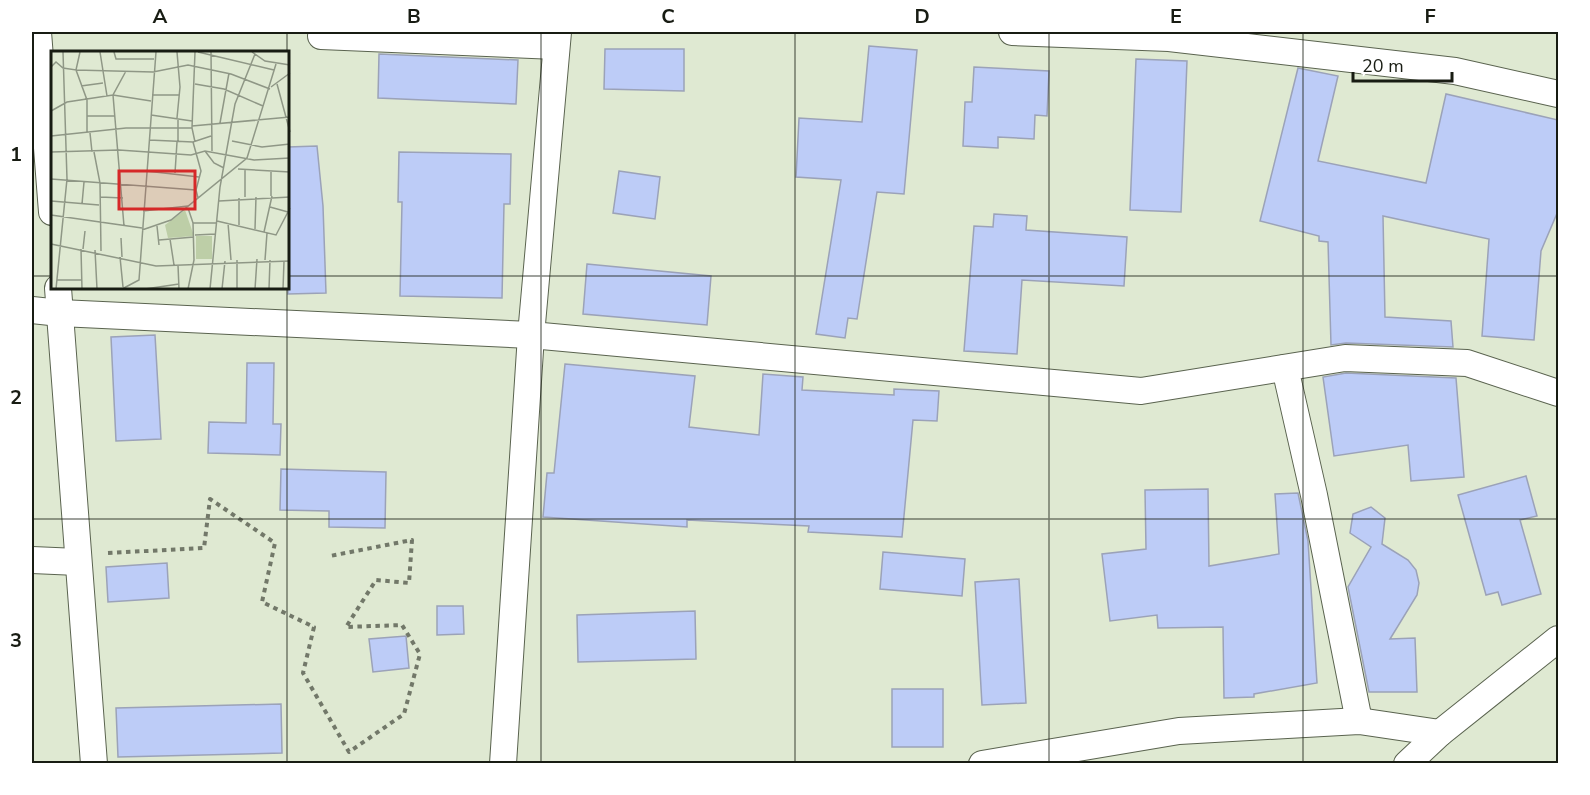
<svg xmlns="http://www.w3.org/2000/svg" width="1590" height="795" viewBox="0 0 1590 795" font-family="'Nunito Sans',sans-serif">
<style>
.building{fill:#bdccf7;stroke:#9ba2b8;stroke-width:1.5}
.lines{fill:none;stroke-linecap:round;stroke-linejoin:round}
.minor-casing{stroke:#5a634f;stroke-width:28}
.path{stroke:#727869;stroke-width:4;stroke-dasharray:4.5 4.5;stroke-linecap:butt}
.minor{stroke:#fff;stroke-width:26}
.grid{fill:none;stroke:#181c13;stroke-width:1.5;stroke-opacity:0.55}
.inset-road{fill:none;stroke:#8f9786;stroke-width:1.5}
.view{fill:#d62828;fill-opacity:0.15;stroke:#d62828;stroke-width:3}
.inset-edge{fill:none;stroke:#181c13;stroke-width:3}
.neatline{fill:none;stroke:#181c13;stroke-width:2}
.grid-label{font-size:20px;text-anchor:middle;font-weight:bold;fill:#181c13}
</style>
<rect width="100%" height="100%" fill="#dfe9d2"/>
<!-- building -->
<g class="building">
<path d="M869 46 917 50 904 194 877 192 857 319 848 318 845 338 816 334 841 180 796 177 799 118 862 122Z"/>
<path d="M605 49H684V91L604 89Z"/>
<path d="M379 54 518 60 516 104 378 98Z"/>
<path d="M1136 59 1187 61 1181 212 1130 210Z"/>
<path d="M974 67 1049 71 1047 116 1035 115 1034 139 998 137V148L963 146 965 102H972Z"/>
<path d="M1298 68 1338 76 1318 161 1426 183 1446 94 1558 120V211L1541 251 1534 340 1482 336 1489 239 1383 216 1385 317 1451 321 1453 347 1346 343 1331 345 1328 242 1319 241V236L1260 221Z"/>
<path d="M317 146 323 206 326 293 288 294V147Z"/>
<path d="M399 152 511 154 510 204H504L502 298 400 296 402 202H398Z"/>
<path d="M619 171 660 177 655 219 613 213Z"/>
<path d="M994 214 1027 216 1026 230 1127 237 1124 286 1022 280 1017 354 964 351 974 226 993 227Z"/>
<path d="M587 264 711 276 707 325 583 314Z"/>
<path d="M155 335 161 439 116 441 111 337Z"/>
<path d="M247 363H274L273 424H281L280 455 208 453 209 422 246 423Z"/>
<path d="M565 364 695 376 689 427 759 435 763 374 803 377 802 390 894 395V389L939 391 937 421 913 420 902 537 808 532 809 526 687 520V527L543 517 547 473H554Z"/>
<path d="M1346 373 1456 378 1464 477 1411 481 1408 445 1334 456 1323 377Z"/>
<path d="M281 469 386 472 385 528 329 527V511L280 510Z"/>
<path d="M1526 476 1537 516 1520 520 1541 594 1502 605 1498 592 1486 595 1458 495Z"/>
<path d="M1208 489 1209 566 1279 554 1275 494 1298 493 1308 541 1317 683 1254 694V697L1224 698 1223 627 1158 628 1157 615 1110 621 1102 554 1146 549 1145 490Z"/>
<path d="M1371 507 1385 518 1382 544 1408 560 1416 570 1419 583 1417 595 1390 639 1415 638 1417 692H1369L1348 587 1371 547 1350 533 1353 514Z"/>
<path d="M883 552 965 559 962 596 880 589Z"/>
<path d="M167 563 169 598 108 602 106 567Z"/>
<path d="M1019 579 1026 703 982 705 975 582Z"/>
<path d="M437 606H463L464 634 437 635Z"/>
<path d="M695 611 696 659 578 662 577 615Z"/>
<path d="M406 636 409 668 373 672 369 639Z"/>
<rect x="892" y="689" width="51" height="58"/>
<path d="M281 704 282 753 118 757 116 708Z"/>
</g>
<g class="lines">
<defs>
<g id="minor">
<path d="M38 32 52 212"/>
<path d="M1012 32 1169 38 1455 71 1558 94"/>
<path d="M321 36 556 46"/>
<path d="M58 288 94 764"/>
<path d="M32 310 60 313 531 335 1141 391 1345 358 1467 363 1558 393"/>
<path d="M1285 368 1314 495 1359 721"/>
<path d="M32 560 78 562"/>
<path d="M503 764 531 335 558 32"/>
<path d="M982 764 1179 731 1359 721 1440 733"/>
<path d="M1407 764 1440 733 1558 639"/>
</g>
</defs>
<!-- minor casing -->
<use href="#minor" class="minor-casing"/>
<!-- path -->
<path class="path" d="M108 553 204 548 210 499 275 543 262 602 314 627 303 673 349 752 404 714 420 654 402 625 346 627 376 580 409 583 412 540 330 556"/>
<!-- minor -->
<use href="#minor" class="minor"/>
</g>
<!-- grid -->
<path class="grid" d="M287 32V52M541 32V764M795 32V764M1049 32V764M1303 32V764M32 276H52M288 276H1558M287 288V764M32 519H1558"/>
<!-- overview -->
<g transform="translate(51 51)">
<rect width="238" height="238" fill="#dfe9d2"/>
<path d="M134 159 143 185 117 187 114 174Z" fill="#bdcea7"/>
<path d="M145 185H161V208H145Z" fill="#bdcea7"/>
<path class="inset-road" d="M49 1 56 45M63 1 65 8H103M147 1 223 19M160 1 161 100M201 1 214 10 239 14M0 16 5 11 12 17 25 19 29 1M144 33 173 38 212 55M226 33 239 81M30 35 52 32M220 36 239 22M101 44H128M0 60 16 51 62 44 100 50M100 64 141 70M36 65H64M126 67 129 36 126 1M127 68V90M169 72 178 22M141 75 239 66M36 82V49L25 19 102 21 137 14 180 23 219 38M39 82 41 101M0 85 75 77H141M98 89 142 91 160 85M181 90 211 96 239 93M142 91 150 120 145 139 147 147M144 91 141 77 144 1M154 100 163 112 173 117M0 101 68 99 140 104 154 100 203 109 239 107M43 101 49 132 50 200M187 118 239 121M95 120 148 126M220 121V145M124 122 126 91M0 128 145 139M49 146 72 147M194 146V119M188 147V174M0 150 48 154M168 150 239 146M31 153 33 131M219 156 237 161M137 157 142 172H166M92 160 137 155M0 164 91 177M166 170 225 184 239 157M177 172 180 209M73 175 62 44 75 20M106 175 108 194M204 178 205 146M91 179 120 169 196 107 225 13M213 181 221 145M144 184 165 183M70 187 71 206M119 188 123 214M108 189 143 186M0 193 105 215 239 210M30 198 31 238M32 198 34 180M44 199 46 238M69 206 72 236M186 209V238M214 209 216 182M127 214 128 238M6 229H31M5 238 16 128 12 1M71 238 88 229 105 1M94 238 128 233M137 238 143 209 142 172M159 238 169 136 184 53 204 3M171 238 174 210M204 238 206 208M218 238 219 209M232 238 233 210"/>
<path class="view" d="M68 120H144V158H68Z"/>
<rect width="238" height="238" class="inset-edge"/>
</g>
<!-- border -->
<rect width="1590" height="795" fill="none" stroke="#ffffff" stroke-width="66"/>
<!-- scale -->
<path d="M1353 72v9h99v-9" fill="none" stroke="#181c13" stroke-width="3"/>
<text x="1362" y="72" font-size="18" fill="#181c13" stroke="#ffffff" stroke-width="4.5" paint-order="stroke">20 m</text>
<rect x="33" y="33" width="1524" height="729" class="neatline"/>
<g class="grid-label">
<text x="160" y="23">A</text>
<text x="414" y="23">B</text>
<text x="668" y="23">C</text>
<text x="922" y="23">D</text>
<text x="1176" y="23">E</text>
<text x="1430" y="23">F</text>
<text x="16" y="161">1</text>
<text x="16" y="404">2</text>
<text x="16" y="647">3</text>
</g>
</svg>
